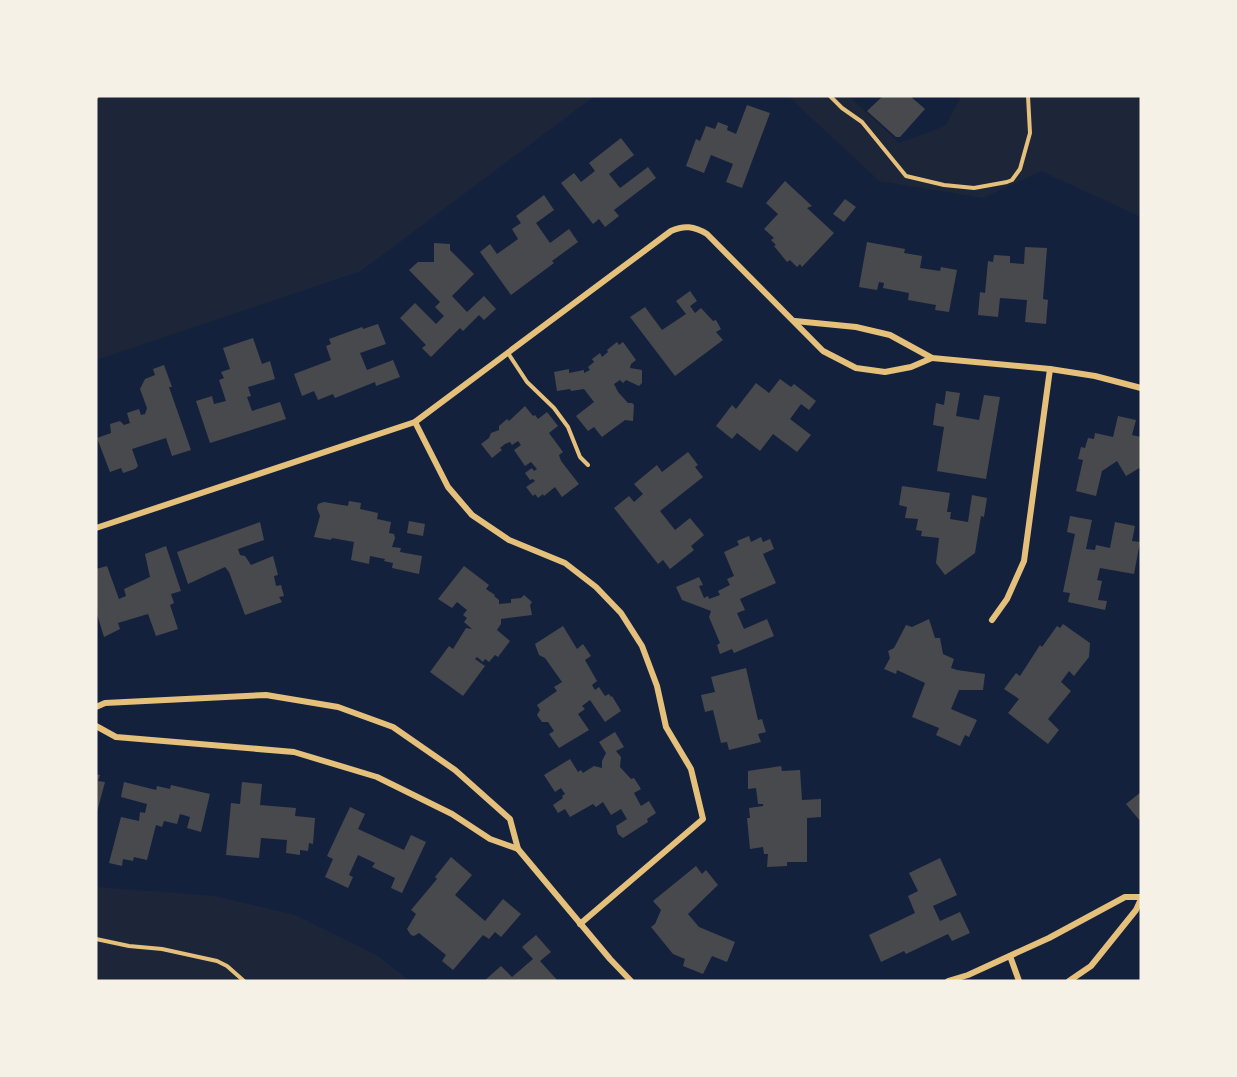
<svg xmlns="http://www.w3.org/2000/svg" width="1237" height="1077" viewBox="0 0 1237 1077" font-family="'Noto Sans',sans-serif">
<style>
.green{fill:#1d2539}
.building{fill:#48494c}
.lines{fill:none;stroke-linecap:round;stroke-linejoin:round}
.service{stroke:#e5c07b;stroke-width:4}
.minor{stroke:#e5c07b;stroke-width:6}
</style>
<rect width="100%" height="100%" fill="#14213d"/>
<!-- green -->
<g class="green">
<path d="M96 96H595L361 271 96 360Z"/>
<path d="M788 96H849L899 143 945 126 961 96H1141V217L1041 171 983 198 879 181Z"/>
<path d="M96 887 215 896 295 915 378 956 410 981H96Z"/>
</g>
<!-- building -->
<g class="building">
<path d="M883 96H910L925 109 900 137H896L867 111Z"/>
<path d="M747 105 770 113 742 188 726 182 733 164 711 155 704 173 686 166 696 139 700 141 706 126 715 129 718 122 728 126 727 130 736 134Z"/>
<path d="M621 138 634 155 609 174 620 188 648 167 656 178 614 210 619 216 605 227 599 219 593 224 561 183 574 173 581 182 595 171 589 163Z"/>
<path d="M785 181 812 206 807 208 834 233 802 267 800 264 797 267 790 260 787 262 774 246 776 245 771 240 774 238 764 229 778 214 766 203Z"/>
<path d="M544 195 554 210 536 223 550 243 569 229 578 242 552 261 554 263 511 295 480 252 490 244 497 254 518 239 512 229 521 223 516 216Z"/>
<path d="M845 199 856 207 844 222 833 214Z"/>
<path d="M867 242 905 249 904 253 922 256 920 268 940 271 941 267 957 270 949 312 935 310 936 305 908 300 909 293 883 288 884 283 879 282 877 290 859 287Z"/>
<path d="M434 243 450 244V250L474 274 452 296 467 312 484 296 496 309 484 320 479 315 463 331 460 328 431 357 422 348 426 345 400 318 415 303 436 324 444 316 435 307 440 302 409 270 418 262H434Z"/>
<path d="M1025 247 1047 248 1043 299 1048 300 1046 324 1025 322 1027 300 1000 298 998 317 978 315 980 292 985 293 988 261 993 262 994 255 1010 256V263L1024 264Z"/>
<path d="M690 291 697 301 690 306 695 313 701 308 713 321 716 320 721 329 716 332 723 340 675 376 630 317 645 307 662 330 686 314 676 301Z"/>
<path d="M378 324 386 344 360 353 367 370 393 360 400 377 376 386 375 382 335 398 333 394 318 400 314 391 302 396 294 374 331 360 326 346 331 344 329 339 362 327 363 329Z"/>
<path d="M253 338 262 364 270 361 275 379 248 387 251 396 247 397 252 411 280 402 286 419 210 443 196 401 212 396 214 404 226 401 219 380 224 378 221 372 230 369 223 348Z"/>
<path d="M617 342 619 345 623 342 636 360 631 364 630 368 642 370V383L639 386 626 380 623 383 620 380 614 384 618 392 628 403H632L634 405 633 421 625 420 602 437 594 427 588 431 576 416 594 402 584 389 571 391 570 389 557 391 554 372 569 369V373L584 370V373L590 370 588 367 594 362 592 359 600 353 602 357 608 352 607 350Z"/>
<path d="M164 365 172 387H169L191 450 172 456 166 438 132 449 138 466 135 469 123 473 121 468 110 472 97 438 111 433 110 424 120 421 124 425 130 423 127 413 139 409 141 415 145 414 147 408 140 389 145 379 155 375 153 369Z"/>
<path d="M780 379 791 387 794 384 816 401 809 410 801 404 790 419 811 435 797 452 773 434 760 451 737 433 732 439 716 426 732 405 736 409 756 383 769 393Z"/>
<path d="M946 391 960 393 956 416 979 420 984 395 1000 397 986 479 937 471 944 427 933 425 936 403 944 405Z"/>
<path d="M525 406 533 416 535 415 538 419 547 412 558 426 549 433 563 452 559 455 561 461 579 484 562 497 555 487 544 496 543 494 538 498 535 494 533 496 526 487 535 481 533 479 530 480 525 473 532 468 534 471 537 469 531 462 525 466 514 450 521 445 518 441 512 445 510 442 505 444 500 448 502 450 492 458 481 444 489 438 491 433 499 430V426L507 419 509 421Z"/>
<path d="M1118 416 1136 420 1132 435 1141 437V467L1126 476 1117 461 1102 471 1096 496 1076 491 1083 460 1078 459 1081 447 1085 448 1088 438 1094 439 1095 433 1113 437Z"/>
<path d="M688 452 698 465 695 467 703 477 660 511 675 530 690 518 704 535 691 546 694 550 670 569 663 560 658 564 614 508 629 496 634 502 643 494 634 484 657 465 662 472Z"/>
<path d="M902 486 950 493 947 512H951L950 519 968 522 972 495 987 498 984 517 981 516 975 553 945 575 936 563 939 538 921 536 922 531 916 530 918 519 905 518 907 507 899 505Z"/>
<path d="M349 501 361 503 360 509 378 513 377 519 391 522 389 533 394 534 395 538 392 547 401 548 400 552 422 556 419 574 392 568 393 563 384 561 385 559 370 556 369 564 351 560 354 542 332 538 331 540 314 537 320 516 317 508 318 504 324 502 348 506Z"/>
<path d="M1070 516 1092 520 1086 549 1095 550 1096 545 1110 548 1115 522 1135 526 1132 541 1140 542 1134 574 1100 568 1097 580 1102 581 1098 600 1107 601 1105 610 1068 602 1070 593 1063 592 1075 534 1067 532Z"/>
<path d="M409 521 425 524 423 536 407 533Z"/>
<path d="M260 522 264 540 238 549 240 555 245 556 251 565 273 556 278 575 274 576 276 586 281 585 284 596 279 597 282 602 245 615 229 572 225 567 188 584 177 552Z"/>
<path d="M749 536 751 542 761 537 763 542 770 539 774 549 763 554 776 583 740 599 745 610 737 613 744 629 767 619 774 636 734 653 732 649 720 654 717 645 720 643 709 617 711 611 682 600 676 587 699 577 703 585 699 586 704 598 708 596 709 599 720 595 718 591 730 585 727 579 734 576 724 552 739 545 737 541Z"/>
<path d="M166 546 181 591 171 594 174 603 170 605 178 629 156 636 148 614 118 623 120 629 104 637 96 611V569L107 566 119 599 126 596 124 589 150 577 145 554Z"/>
<path d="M464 566 489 585 486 589 495 595 494 596 499 600V604L511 603V599L521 598 524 595 532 602 530 605 532 615 501 619V624L497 630 510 641 498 657 495 655 489 662 485 659 483 662 477 657 475 659 485 666 463 696 430 672 449 646 453 649 466 628 472 629 464 622 467 618 463 615 467 610 457 602 452 608 438 599Z"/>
<path d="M929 619 935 638H940L943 654 954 659 951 668 957 670 985 674 983 690H959L951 709 977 720 969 737 965 735 960 746 936 735 939 728 912 717 925 683 897 670 896 674 884 669 890 658 888 651 894 648 906 625 912 627Z"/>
<path d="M1063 624 1090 643 1089 657 1074 676 1069 671 1061 682 1071 691 1048 719 1059 730 1048 744 1008 713 1019 699 1004 689 1016 673 1020 676 1040 645 1042 647 1057 626 1060 628Z"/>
<path d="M563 626 577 649 583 644 591 656 585 660 597 681 592 685 595 690 599 687 605 696 609 694 611 697 612 696 621 711 605 722 590 700 582 706 585 709 578 714 589 730 559 748 549 734 554 731 548 722H542L537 715 540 710 537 705 557 691 554 687 562 682 545 658 539 655 535 644Z"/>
<path d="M746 668 758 720 762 719 766 732 758 734 761 742 729 750 727 742 721 743 713 710 705 712 701 695 715 692 711 677Z"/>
<path d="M615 732 624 747 616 751 621 757 620 767 631 779 634 778 641 789 634 793 641 806 649 801 656 813 647 819 648 822 623 838 618 834 616 826 627 819 621 809 611 815 603 802 596 807 593 804 570 817 565 809 558 813 553 805 563 798 562 796 565 794 561 788 555 792 544 775 570 759 578 772 581 770 583 773 594 766 602 768V761L606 753 599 742Z"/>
<path d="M781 766 782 771 800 770 802 800 821 799V817L807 818V862H787V866L767 867 768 854H764L763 847 750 849 747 818H750L749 808 763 806V804H758L756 788 748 789V771Z"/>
<path d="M96 774 100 775 98 781 105 782 97 812Z"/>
<path d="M124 782 156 790 157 786 170 789 171 785 210 794 201 832 187 828 190 817 180 814 177 824 164 821 162 827 156 825 147 860 134 857 133 861 123 859 122 866 109 863 121 817 139 821 140 812 145 813 147 804 121 797Z"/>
<path d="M242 782 262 784 260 805 296 808 295 816 315 818 313 844 309 843 308 851 300 850V855L286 853 287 840 261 838 259 858 226 855 231 803 240 804Z"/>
<path d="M1141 792V822L1126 804Z"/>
<path d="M350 807 365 814 358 829 404 850 411 835 426 842 402 893 391 888 395 878 372 867 375 863 358 855 349 875 353 877 348 888 325 877 333 859 327 856Z"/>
<path d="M451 857 472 875 455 895 485 921 503 899 521 914 501 937 495 932 489 939 483 935 453 970 442 961 446 955 419 933 414 936 411 935 407 929 416 914 411 910 437 879 435 877Z"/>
<path d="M940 858 957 895 933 906 940 921 960 912 970 933 952 941 948 934 906 954 904 951 881 962 869 935 915 913 908 896 918 891 909 873Z"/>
<path d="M696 866 702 874 706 870 718 885 688 914 699 927 735 942 727 962 712 956 703 974 683 966 685 959 673 954 651 927 655 924 661 910 653 901Z"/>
<path d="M536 935 551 952 540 961 558 981H484L501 966 512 977 533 959 522 947Z"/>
</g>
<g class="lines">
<!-- service -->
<g class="service">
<path d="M830 96 842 108 862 122 906 176 944 185 974 188 1007 182 1012 180 1020 169 1030 133 1028 96"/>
<path d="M96 97 97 96"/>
<path d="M508 353 527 382 554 408 568 427 580 457 588 465"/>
<path d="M96 939 129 946 162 949 217 961 227 966 244 981"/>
</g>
<!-- minor -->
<g class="minor">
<path d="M795 321 856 327 890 335 932 358 1050 369 1095 376 1141 388"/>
<path d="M415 422 448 487 472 515 509 540 565 563 596 587 621 613 642 646 657 686 666 727 691 769 703 819 580 924"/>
<path d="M96 528 415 422 671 231C684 225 694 226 707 234L823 351 856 368 885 372 911 367 932 358"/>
<path d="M992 620 1007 599 1024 561 1050 369"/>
<path d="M96 707 105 703 266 695 338 707 393 727 455 770 510 819 518 849 610 959 631 981"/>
<path d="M96 726 116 737 294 752 377 777 452 814 490 839 518 849"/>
<path d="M1010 956 1019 981"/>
<path d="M948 981 968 975 1049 938 1125 897H1141"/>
<path d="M1069 981 1091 966 1136 910 1141 899"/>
</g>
</g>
<!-- border -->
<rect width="1237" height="1077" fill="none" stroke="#f6f1e7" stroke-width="195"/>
</svg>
